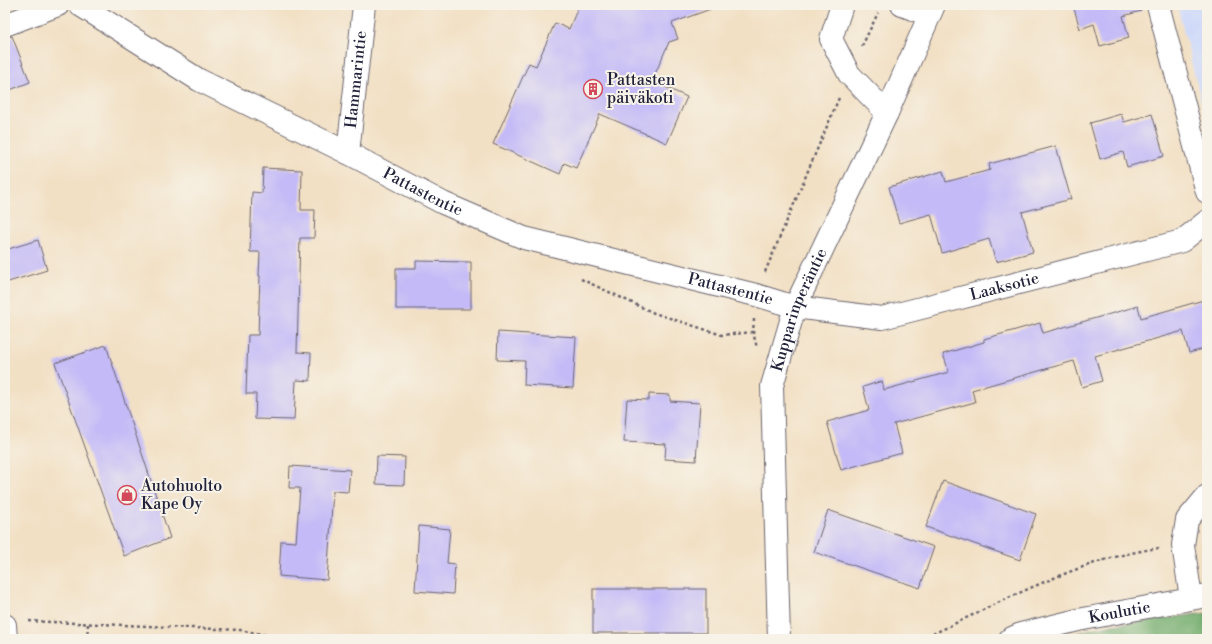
<svg xmlns="http://www.w3.org/2000/svg" width="1212" height="644" viewBox="0 0 1212 644" font-family="'Libre Bodoni',serif">
<style>
.built{fill:#cfdaf9}
.forest{fill:#72ac6c;stroke:#4a6754}
.building{fill:#c3baf7}
.lines{fill:none;stroke-linecap:round;stroke-linejoin:round}
.minor-casing{stroke:#6b646b;stroke-width:24}
.path{stroke:#6b646b;stroke-width:2.5;stroke-dasharray:3 3;stroke-linecap:butt}
.minor{stroke:#fff;stroke-width:22}
.labels{text-anchor:middle;dominant-baseline:central;stroke-width:4;stroke-linejoin:round;paint-order:stroke}
.street-label{font-size:16px;fill:#22223b;stroke:#f7f3e8}
.poi-label{font-size:16px;fill:#22223b;stroke:#f7f3e8;text-anchor:start}
</style>
<rect width="100%" height="100%" fill="#f7f3e8"/>
<filter id="ink" filterUnits="userSpaceOnUse"><feTurbulence type="fractalNoise" baseFrequency=".025" numOctaves="2"/><feDisplacementMap in="SourceGraphic" scale="8" xChannelSelector="R" yChannelSelector="G"/><feConvolveMatrix kernelMatrix="1 2 1 2 8 2 1 2 1" color-interpolation-filters="sRGB"/></filter>
<filter id="wash" filterUnits="userSpaceOnUse"><feTurbulence type="fractalNoise" baseFrequency=".012" numOctaves="4" result="noise"/><feDisplacementMap in="SourceGraphic" scale="16" xChannelSelector="R" yChannelSelector="G"/><feGaussianBlur stdDeviation="0.9" result="paint"/><feColorMatrix in="noise" values="0 0 0 0 0 0 0 0 0 0 0 0 0 0 0 0 0 1.4 0 .05"/><feComposite in="paint" operator="in"/></filter>
<g filter="url(#wash)">
<rect width="100%" height="100%" fill="#f2e0c5"/>
<!-- built -->
<path class="built" d="M1177 5H1207V124Z"/>
<!-- forest -->
<path class="forest" d="M1207 613V639H1059L1098 627Z"/>
<g id="blocks">
<!-- building -->
<g class="building">
<path d="M579 5H716V7L672 23 678 39 669 42 652 81 687 97 667 143 600 114 576 168 564 163 560 174 493 144 529 63 536 66 555 23 569 29Z"/>
<path d="M1073 5H1140L1141 11 1123 16 1129 38 1100 46 1094 24 1080 29Z"/>
<path d="M12 36 30 82 5 92V37Z"/>
<path d="M1121 114 1124 122 1152 114 1164 156 1127 167 1123 152 1100 159 1090 123Z"/>
<path d="M1056 146 1071 199 1022 212 1033 252 996 262 989 239 942 253 931 214 899 223 889 187 943 171 946 182 990 170 989 164Z"/>
<path d="M263 168 302 170 301 210H315L314 238H300L297 352 311 353 310 381 296 380 294 420 255 419 256 394H246L248 335H258L260 276H259L260 252H250L252 192 262 193Z"/>
<path d="M38 240 47 270 5 283V250Z"/>
<path d="M416 261 471 262V309H396V268H416Z"/>
<path d="M1207 299V348L1189 353 1183 331 1095 356 1102 381 1082 387 1074 361 972 390 975 402 894 424 902 453 841 470 827 422 869 410 863 387 882 381 884 390 949 372 943 354 984 342V339L1040 323 1043 333 1138 306 1141 318Z"/>
<path d="M498 332 576 337 573 388 524 385 525 361 497 360Z"/>
<path d="M106 345 170 538 124 556 55 363Z"/>
<path d="M649 394 670 395V401L700 403 696 461 665 459 666 444 624 442 627 399 649 400Z"/>
<path d="M377 456 405 457 404 485 376 484Z"/>
<path d="M290 466 350 470 348 492 333 491 327 580 279 576 281 541 296 542 300 488H289Z"/>
<path d="M943 481 1036 514 1020 560 926 527Z"/>
<path d="M828 510 934 547 920 588 814 552Z"/>
<path d="M419 526 450 529 447 563 455 564 453 594 415 591Z"/>
<rect x="593" y="589" width="113" height="44"/>
</g>
</g>
</g>
<g filter="url(#ink)">
<use href="#blocks" fill-opacity="0" stroke="#6b646b" stroke-width="1"/>
<g class="lines">
<defs>
<g id="minor">
<path id="s1" d="M80 5 199 80 348 153 443 203 524 238 756 295 795 307 882 318 1182 241 1207 221"/>
<path d="M842 5 831 39 849 74 887 113"/>
<path d="M902 5 929 15"/>
<path d="M1158 5 1207 192"/>
<path d="M5 25 58 5"/>
<path id="s2" d="M348 153 364 5"/>
<path d="M1191 598 1183 545 1187 520 1207 496"/>
<path d="M5 625 6 639"/>
<path id="s3" d="M779 639 772 386 795 307 887 113 934 5"/>
<path id="s4" d="M1010 639 1021 634 1078 620 1207 596"/>
</g>
</defs>
<!-- minor casing -->
<use href="#minor" class="minor-casing"/>
<!-- path -->
<g class="path">
<path d="M862 46 878 13"/>
<path d="M765 272 839 98"/>
<path d="M581 279 654 313 722 335 753 332"/>
<path d="M754 319 753 332 757 348"/>
<path d="M29 621 240 630 288 639"/>
<path d="M87 639 88 624"/>
<path d="M922 639C996 605 1079 558 1160 548"/>
</g>
<!-- minor -->
<use href="#minor" class="minor"/>
</g>
</g>
<!-- icons -->
<defs>
<symbol id="building-ring" viewBox="-11 -11 22 22"><circle r="9.5" fill="#f7f3e8" stroke="#d1495b" stroke-width="1.5"/><path d="M-4-6H4V6H1V3H-1V6H-4ZM-2.5-4.3h1.7v1.8h-1.7ZM.8-4.3h1.7v1.8H.8ZM-2.5-1h1.7V.8h-1.7ZM.8-1h1.7V.8H.8Z" fill="#d1495b"/></symbol>
<symbol id="shop-ring" viewBox="-11 -11 22 22"><circle r="9.5" fill="#f7f3e8" stroke="#d1495b" stroke-width="1.5"/><path d="M-5-2.5h2.3a2.7 3.5 0 0 1 5.4 0H5L5.5 6h-11ZM-1.5-2.5h3a1.5 2.3 0 0 0-3 0Z" fill="#d1495b"/></symbol>
</defs>
<g fill-rule="evenodd">
<use href="#building-ring" x="582" y="78" width="22" height="22"/>
<use href="#shop-ring" x="116" y="484" width="22" height="22"/>
</g>
<g class="labels">
<!-- street labels -->
<g class="street-label">
<text stroke="none"><textPath href="#s2" startOffset="74">Hammarintie</textPath></text>
<text stroke="none"><textPath href="#s1" startOffset="391">Pattastentie</textPath></text>
<text stroke="none"><textPath href="#s1" startOffset="996">Laaksotie</textPath></text>
<text stroke="none"><textPath href="#s1" startOffset="715">Pattastentie</textPath></text>
<text stroke="none"><textPath href="#s3" startOffset="334">Kupparinperäntie</textPath></text>
<text stroke="none"><textPath href="#s4" startOffset="113">Koulutie</textPath></text>
</g>
<!-- poi labels -->
<g class="poi-label">
<text x="607" y="80">Pattasten<tspan x="607" dy="18">päiväkoti</tspan></text>
<text x="141" y="486">Autohuolto<tspan x="141" dy="18">Kape Oy</tspan></text>
</g>
</g>
<!-- margin -->
<rect width="1212" height="644" fill="none" stroke="#f7f3e8" stroke-width="20"/>
</svg>
